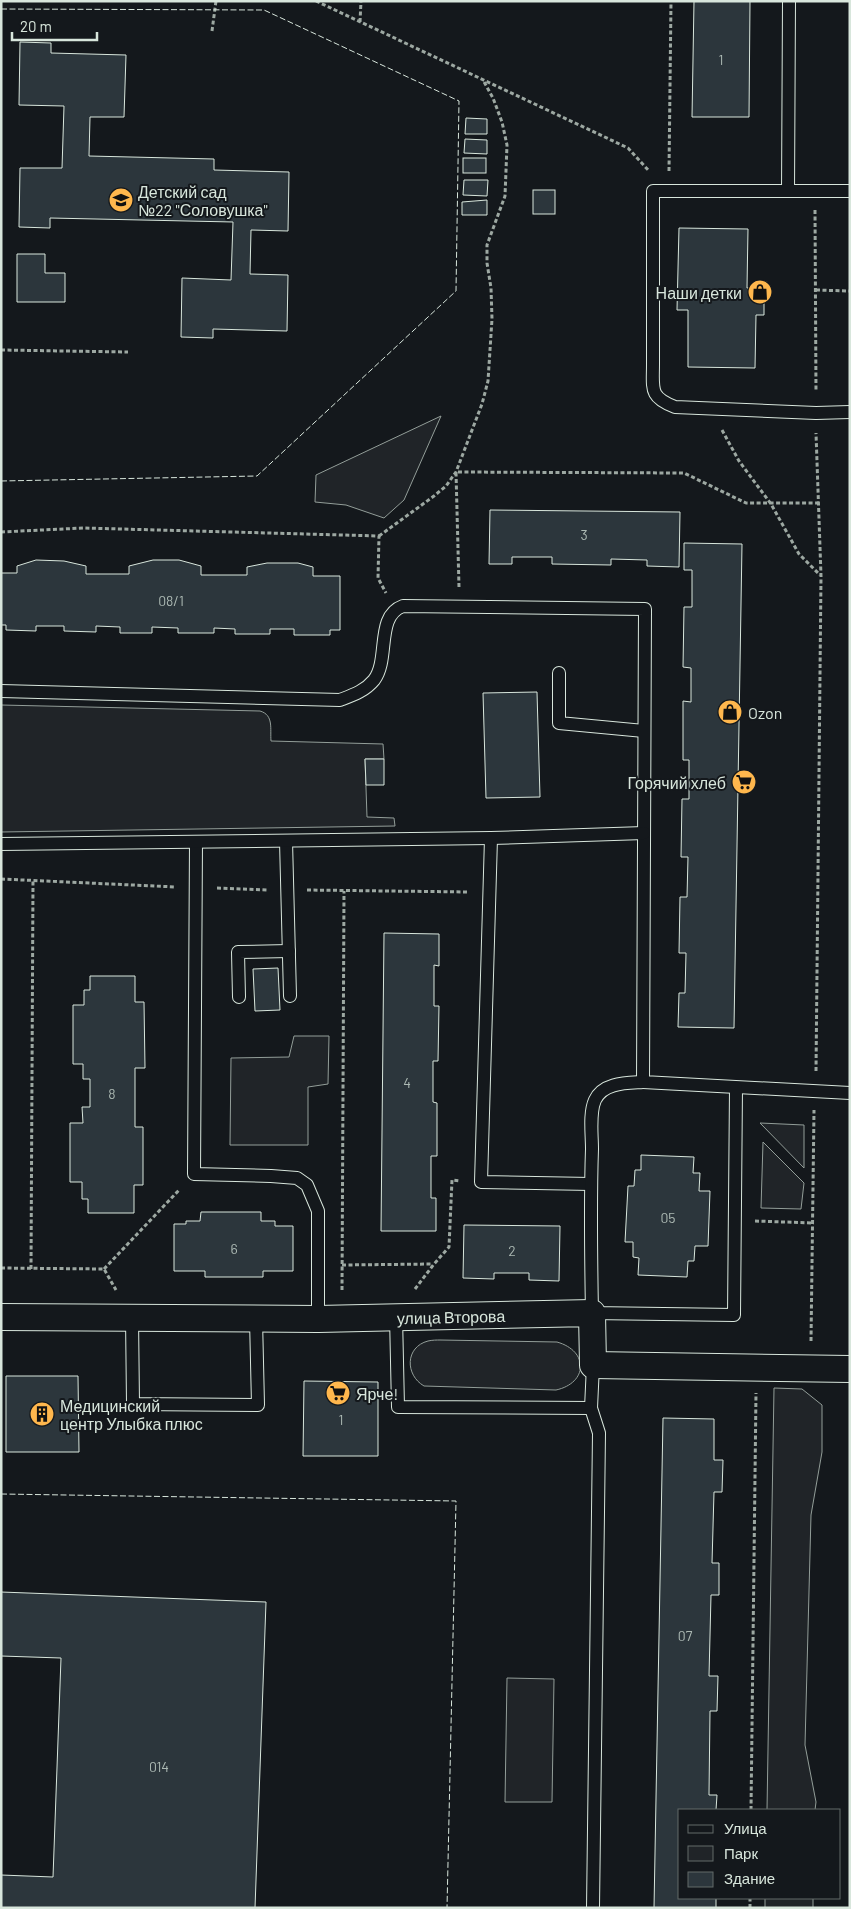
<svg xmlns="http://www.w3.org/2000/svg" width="851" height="1909" viewBox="0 0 851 1909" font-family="Barlow,sans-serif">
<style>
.green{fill:#202428;stroke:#939e99}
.building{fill:#2c363c;stroke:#d8e6dc}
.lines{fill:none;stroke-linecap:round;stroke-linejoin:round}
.service-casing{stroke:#d8e6dc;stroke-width:14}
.minor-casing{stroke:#d8e6dc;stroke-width:28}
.path{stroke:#9da8a2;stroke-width:3;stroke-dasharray:4 2.5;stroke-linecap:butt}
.service{stroke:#14181c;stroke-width:12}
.minor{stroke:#14181c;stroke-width:26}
.fence{stroke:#d8e6dc;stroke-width:1;stroke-dasharray:6 2.5;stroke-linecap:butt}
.labels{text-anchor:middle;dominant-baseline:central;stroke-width:4;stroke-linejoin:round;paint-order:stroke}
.number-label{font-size:14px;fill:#adbab4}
.poi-label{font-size:16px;fill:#d8e6dc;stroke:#14181c;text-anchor:start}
.street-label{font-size:16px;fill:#d8e6dc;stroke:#14181c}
</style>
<rect width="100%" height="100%" fill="#14181c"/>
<!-- green -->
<g class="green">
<path d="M441 416 404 500 384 518 346 505 315 502 316 475Z"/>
<path d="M1 705 260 711C274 715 270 729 271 741L383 744 384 759H365L367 817 394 818 395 826 1 832Z"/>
<path d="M294 1036H329L328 1084 308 1087V1145H230L231 1058 289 1057Z"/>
<path d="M760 1123 804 1125V1168Z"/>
<path d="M763 1142 804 1183 801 1209 761 1208Z"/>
<path d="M440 1340 557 1342C589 1351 588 1383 556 1390L424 1386C405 1375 405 1347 428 1341 432 1340 437 1340 440 1340Z"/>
<path d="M774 1388 802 1389 822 1405V1452L811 1515 805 1745 816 1802 815 1810H767Z"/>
<path d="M507 1678 554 1679 552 1802H505Z"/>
<rect x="765" y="1898" width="48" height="10"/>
</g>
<!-- building -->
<g class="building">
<path d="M694 1H750L749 117H692Z"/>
<path d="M20 42 51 43V53L126 55 124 117H90L89 156 214 159V170L289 172 288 231 251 230 250 274 288 275 287 331 213 329V338L181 337 182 278 231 280 233 222 50 218V228L19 227 20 168H62L64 106 19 105Z"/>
<path d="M466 118 487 119V134H465Z"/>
<path d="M465 139 487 140V154L464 153Z"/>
<rect x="463" y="158" width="23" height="15"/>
<path d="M464 180H488L487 196 463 195Z"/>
<rect x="533" y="190" width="22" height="24"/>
<path d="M487 200V215H462V202Z"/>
<path d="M679 228 748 229 747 288 764 289V315H756L755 368 688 367V310H677Z"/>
<path d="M17 254H45V273H65V302H17Z"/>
<path d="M490 510 680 512 679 567 647 566V560L611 559V565L552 564V557H512V564H489Z"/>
<path d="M684 543 742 544 734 1028 678 1027 679 993H685L686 953H679L680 897H687L688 857H681L682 799H689V760H683V701L691 702V668L683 667 684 607H692V570H684Z"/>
<path d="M36 560 64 561 86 566V574H129V566L153 560H179L201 566V575H247V567L267 563H298L313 567V576H340V630H330V635H294V629H270V634H235V629L214 628V633H178V628L152 627V633H120V627L96 626V632L64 631V626H36V631L6 630V625H1V573H17V566Z"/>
<path d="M537 692 540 797 486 798 483 693Z"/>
<path d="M365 759H384V785H366Z"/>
<path d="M384 933 439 934V966L434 965V1006H439L438 1061H433V1102L437 1103V1156H431V1198H436V1231H381Z"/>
<path d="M278 968 280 1010 255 1011 253 969Z"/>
<path d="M90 976H135V1002H144L145 1068H135V1127H143V1185H134V1213H88V1199H82V1182H70V1123H83L82 1107H90V1079H83V1064H73V1005H84V990H90Z"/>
<path d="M641 1155 694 1157 693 1173H700L699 1191H710L708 1246H695L694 1261H688L687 1277 638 1275 639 1258 633 1257V1242H625L628 1186H634L635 1170H641Z"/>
<path d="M201 1212H261V1221H275V1226H293V1271H263V1277H205V1271H174V1224H186V1221H200Z"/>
<path d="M464 1225 560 1226 559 1281 529 1280V1273H494V1279L463 1278Z"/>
<path d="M6 1376H78L79 1452H6Z"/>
<path d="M304 1381 378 1382V1456H303Z"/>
<path d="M663 1418 714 1419V1460H723L722 1492H714L712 1563H719V1595H711L709 1676H718L717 1711H710L709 1795H717L716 1810H680V1898H716V1908H654Z"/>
<path d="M1 1592 266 1602 255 1908H1V1875L53 1877 61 1658 1 1656Z"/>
</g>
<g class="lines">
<defs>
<g id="service">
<path d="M788 191 789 1"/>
<path d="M850 191H653V364C653 389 649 397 675 407L816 413 850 412"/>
<path d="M559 673V723L644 731"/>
<path d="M1 691 340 700C353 695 365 691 374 680 390 659 375 616 403 606L645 609 643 1082 850 1093"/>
<path d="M491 838 481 1182 591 1184"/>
<path d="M286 841 290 996"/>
<path d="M196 842 194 1174 271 1176 297 1178 307 1185 318 1211V1319"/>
<path d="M1 844 491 838 644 833"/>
<path d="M239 997 238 952 289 951"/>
<path d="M643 1082C628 1083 603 1082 595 1100 589 1113 592 1134 592 1149 590 1204 591 1259 592 1313L734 1315 736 1088"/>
<path d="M396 1316 398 1407 591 1408"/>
<path d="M132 1317 133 1404 258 1405 256 1319"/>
<path d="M593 1908 599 1433 591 1408 593 1365"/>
</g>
<g id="minor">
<path id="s1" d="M1 1317 318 1319 592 1313 593 1365 850 1369"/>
</g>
</defs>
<!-- service casing -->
<use href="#service" class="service-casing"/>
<!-- minor casing -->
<use href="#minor" class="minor-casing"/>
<!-- path -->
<g class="path">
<path d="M316 1 628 148 649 171"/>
<path d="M360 22 361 1"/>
<path d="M212 31 216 1"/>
<path d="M669 171 671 1"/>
<path d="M815 210 816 392"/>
<path d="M816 290 850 291"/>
<path d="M1 350 128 352"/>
<path d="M722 430 739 461 771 504 799 554 820 575"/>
<path d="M1 532 84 528 379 536 378 578 386 593"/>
<path d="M379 536 434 496 446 486 456 472 482 404 488 381 492 319 491 288 487 263V245L505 196 507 145 502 122 493 98 483 80"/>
<path d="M459 587 456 472 684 473 746 503H819"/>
<path d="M1 879 176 887"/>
<path d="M217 888 268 890"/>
<path d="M307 890 468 892"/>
<path d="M816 1071 821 576 816 433"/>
<path d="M755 1221 814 1223"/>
<path d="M342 1265 433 1264"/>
<path d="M1 1268 104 1269 116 1290"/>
<path d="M31 1269 33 881"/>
<path d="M104 1269 180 1189"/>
<path d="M415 1289 434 1264 449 1247 452 1180 460 1181"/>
<path d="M342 1290 344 891"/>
<path d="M811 1341 814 1110"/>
<path d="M751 1810 756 1393"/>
<path d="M750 1908V1898"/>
</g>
<!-- service -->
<use href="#service" class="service"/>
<!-- minor -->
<use href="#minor" class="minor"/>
<!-- fence -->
<g class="fence">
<path d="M1 9 264 10 459 101 456 291 257 476 1 481"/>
<path d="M1 1494 456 1501 447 1908"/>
</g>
</g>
<!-- icons -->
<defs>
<symbol id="school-disc" viewBox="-11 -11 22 22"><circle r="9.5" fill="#ffb74d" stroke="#14181c"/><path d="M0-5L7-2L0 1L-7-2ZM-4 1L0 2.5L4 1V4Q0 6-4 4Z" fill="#111"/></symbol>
<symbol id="shop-disc" viewBox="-11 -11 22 22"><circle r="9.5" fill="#ffb74d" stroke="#14181c"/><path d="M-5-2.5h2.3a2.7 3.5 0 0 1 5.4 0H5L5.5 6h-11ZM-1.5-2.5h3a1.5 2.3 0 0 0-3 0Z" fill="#111"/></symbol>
<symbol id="supermarket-disc" viewBox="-11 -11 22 22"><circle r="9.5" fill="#ffb74d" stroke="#14181c"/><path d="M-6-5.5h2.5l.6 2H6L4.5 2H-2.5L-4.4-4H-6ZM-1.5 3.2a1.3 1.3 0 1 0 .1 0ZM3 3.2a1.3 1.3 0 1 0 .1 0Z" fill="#111"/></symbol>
<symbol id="building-disc" viewBox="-11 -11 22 22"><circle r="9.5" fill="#ffb74d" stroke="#14181c"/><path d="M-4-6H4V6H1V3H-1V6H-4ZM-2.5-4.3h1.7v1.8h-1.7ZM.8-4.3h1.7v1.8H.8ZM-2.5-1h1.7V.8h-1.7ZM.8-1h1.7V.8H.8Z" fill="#111"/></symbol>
</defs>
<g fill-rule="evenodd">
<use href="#school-disc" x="107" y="186" width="28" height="28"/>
<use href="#shop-disc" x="746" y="278" width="28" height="28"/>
<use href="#shop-disc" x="716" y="698" width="28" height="28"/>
<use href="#supermarket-disc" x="730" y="768" width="28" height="28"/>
<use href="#supermarket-disc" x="324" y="1379" width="28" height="28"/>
<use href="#building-disc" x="28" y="1400" width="28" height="28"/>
</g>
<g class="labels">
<!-- number labels -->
<g class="number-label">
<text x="721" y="59">1</text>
<text x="584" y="534">3</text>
<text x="171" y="600">08/1</text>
<text x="407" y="1082">4</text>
<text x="112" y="1093">8</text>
<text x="668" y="1217">05</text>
<text x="234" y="1248">6</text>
<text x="512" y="1250">2</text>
<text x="341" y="1419">1</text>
<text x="685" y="1635">07</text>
<text x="159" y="1766">014</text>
</g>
<!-- poi labels -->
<g class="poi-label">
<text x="138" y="191">Детский сад<tspan x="138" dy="18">№22 "Соловушка"</tspan></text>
<text x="742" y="292" text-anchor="end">Наши детки</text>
<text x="748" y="712">Ozon</text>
<text x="726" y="782" text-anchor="end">Горячий хлеб</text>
<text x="356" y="1393">Ярче!</text>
<text x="60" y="1405">Медицинский<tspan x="60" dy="18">центр Улыбка плюс</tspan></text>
</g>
<!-- street labels -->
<g class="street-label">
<text stroke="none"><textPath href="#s1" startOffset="450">улица Второва</textPath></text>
</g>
</g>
<!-- border -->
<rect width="851" height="1909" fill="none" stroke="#d8e6dc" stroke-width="5"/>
<!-- legend -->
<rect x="678" y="1809" width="162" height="90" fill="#14181c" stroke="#626a69"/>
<rect x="688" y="1825" width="25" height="8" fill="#14181c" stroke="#626a69"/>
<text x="724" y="1834" font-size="15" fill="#d8e6dc">Улица</text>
<rect x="688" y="1846" width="25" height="15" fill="#202428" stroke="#626a69"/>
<text x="724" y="1859" font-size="15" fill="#d8e6dc">Парк</text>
<rect x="688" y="1872" width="25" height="15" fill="#2c363c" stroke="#626a69"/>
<text x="724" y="1884" font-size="15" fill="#d8e6dc">Здание</text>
<!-- scale -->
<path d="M12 32v8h85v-8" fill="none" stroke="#d8e6dc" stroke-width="2.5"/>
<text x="20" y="32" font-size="15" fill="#d8e6dc" stroke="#14181c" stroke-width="4" paint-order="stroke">20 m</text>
</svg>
